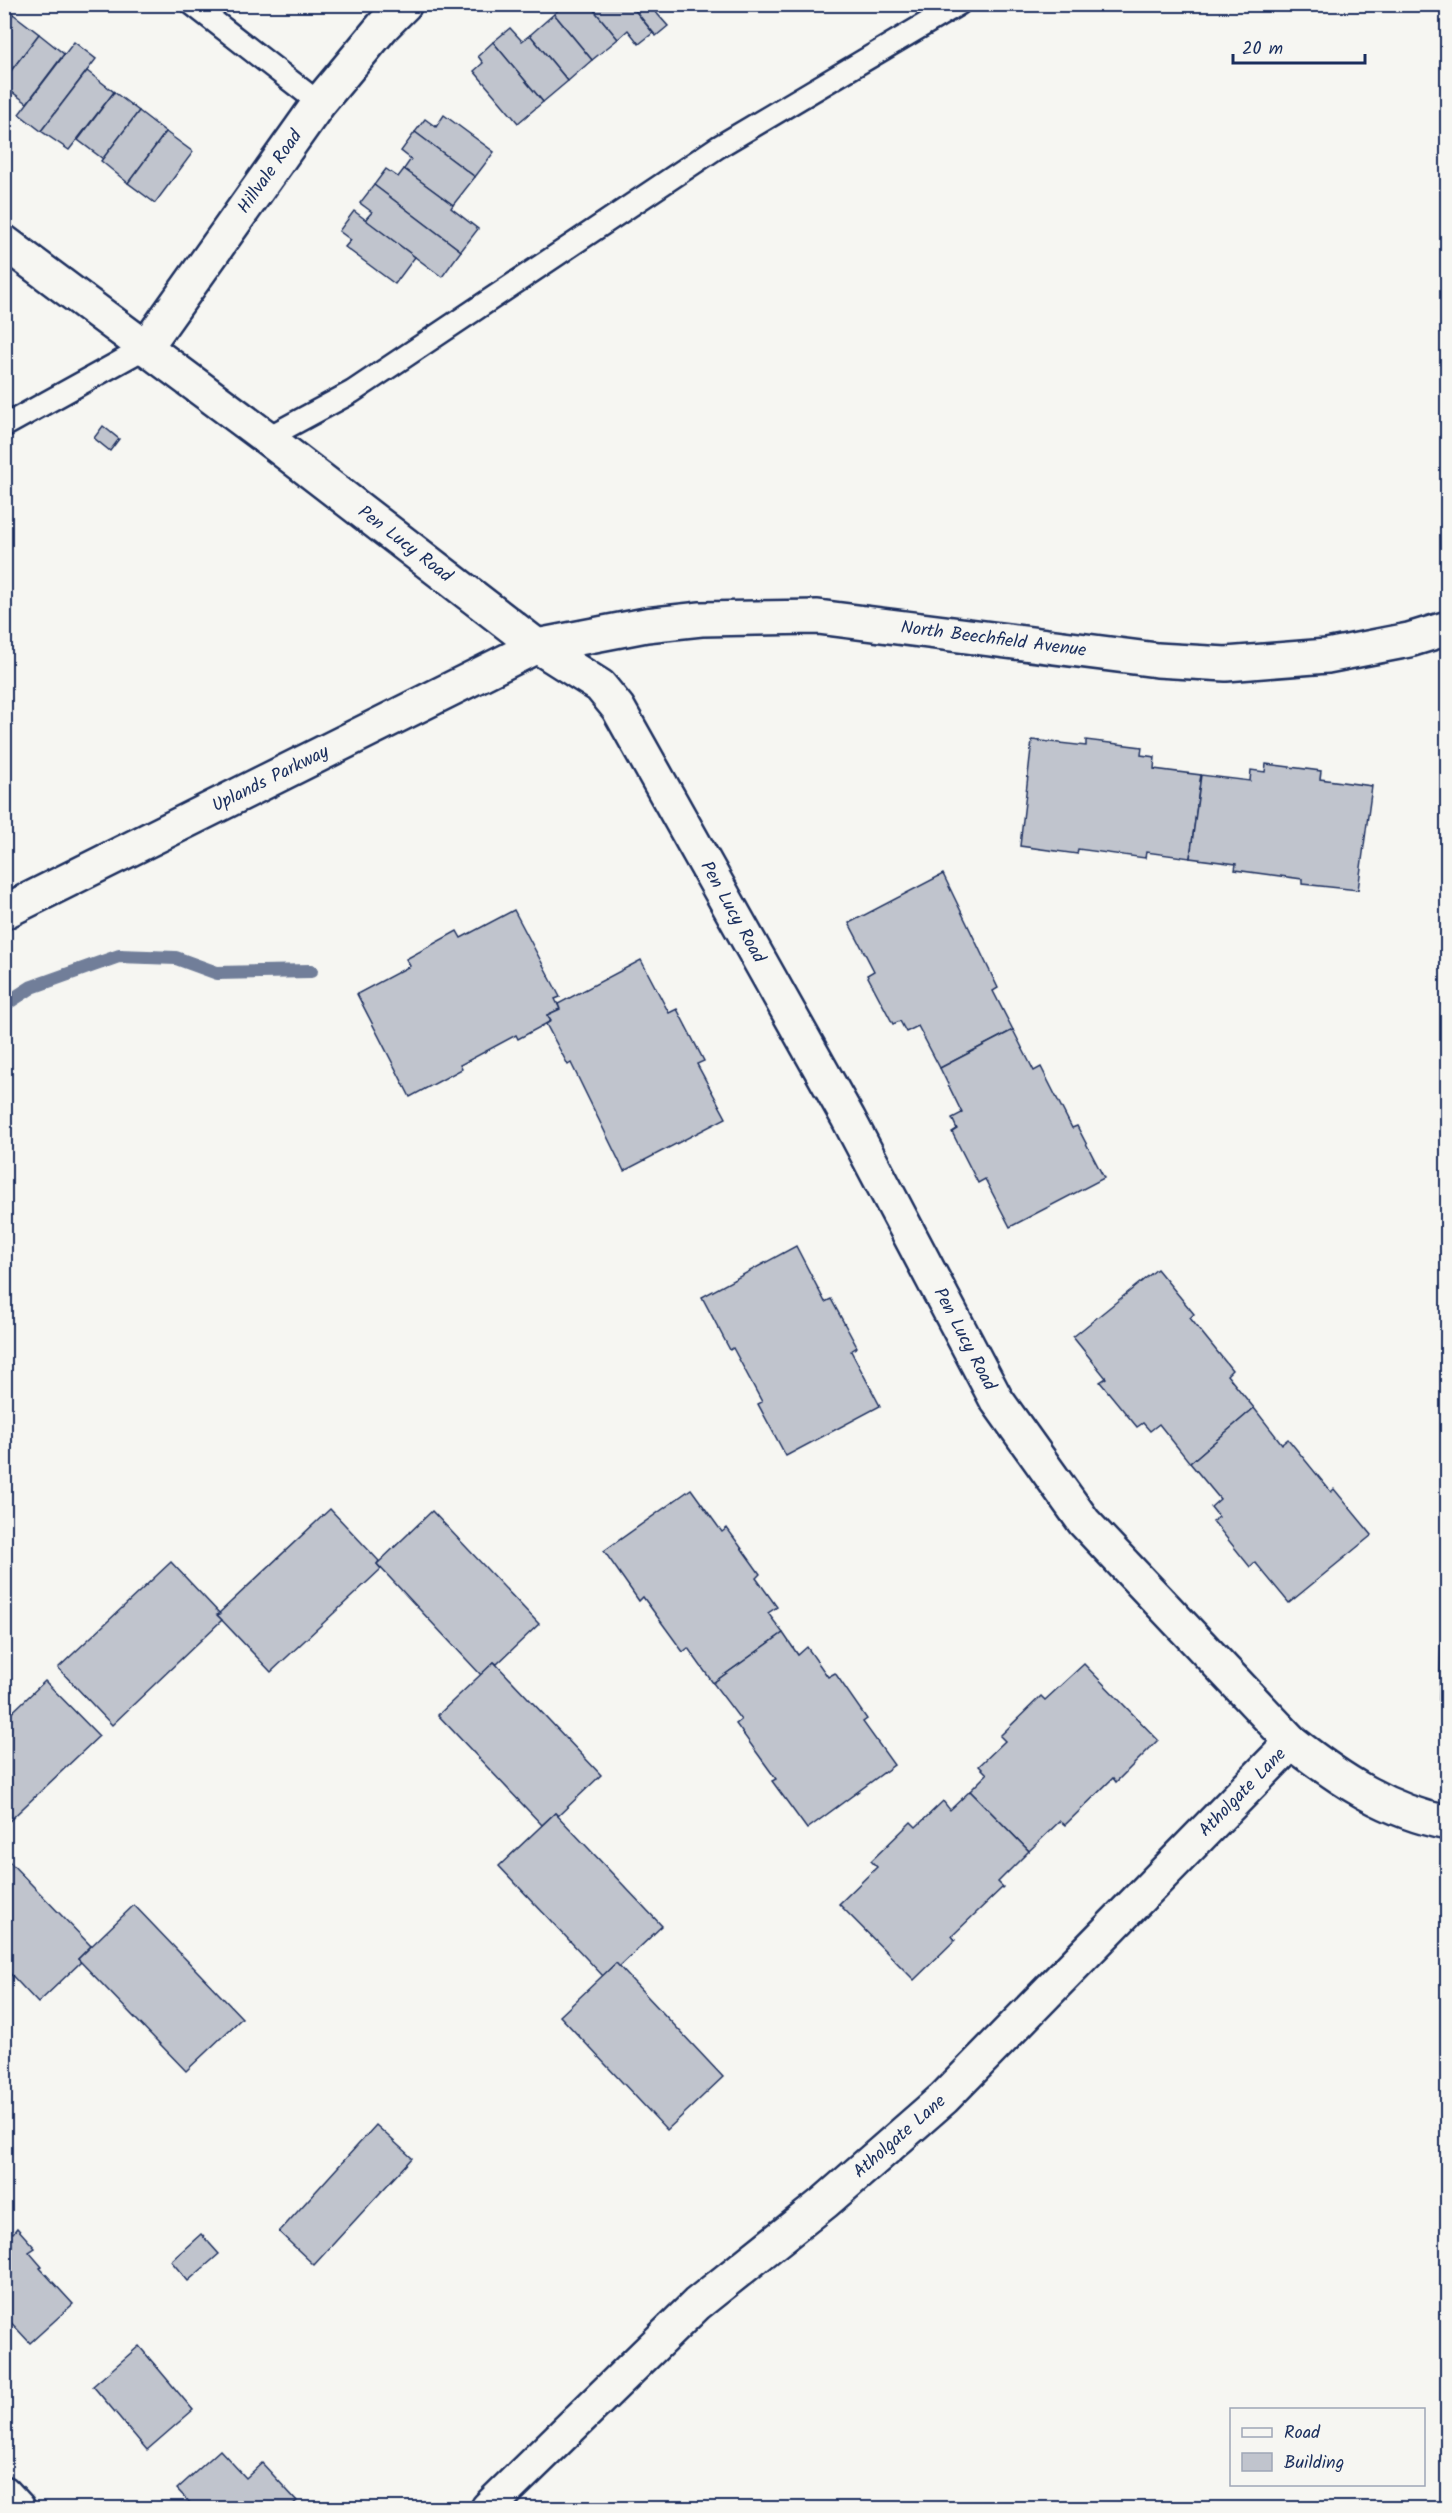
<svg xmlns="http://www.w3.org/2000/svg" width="1452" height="2513" viewBox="0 0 1452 2513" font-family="Kalam,sans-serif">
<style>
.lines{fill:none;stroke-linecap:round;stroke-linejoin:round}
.stream{stroke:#717e99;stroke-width:14}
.building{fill:#c0c4cd;stroke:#1b2f5e;stroke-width:1.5}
.lane-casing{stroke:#1b2f5e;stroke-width:26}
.street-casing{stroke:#1b2f5e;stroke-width:38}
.secondary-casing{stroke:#1b2f5e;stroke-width:38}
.lane{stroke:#f6f6f2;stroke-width:21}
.street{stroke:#f6f6f2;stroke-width:33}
.secondary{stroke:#f6f6f2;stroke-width:33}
.labels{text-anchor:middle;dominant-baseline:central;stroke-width:4.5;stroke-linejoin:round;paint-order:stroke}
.street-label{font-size:18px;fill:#1b2f5e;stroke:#f6f6f2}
</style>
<rect width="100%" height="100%" fill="#f6f6f2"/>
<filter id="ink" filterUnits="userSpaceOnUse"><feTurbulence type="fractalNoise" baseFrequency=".0167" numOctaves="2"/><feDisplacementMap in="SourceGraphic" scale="12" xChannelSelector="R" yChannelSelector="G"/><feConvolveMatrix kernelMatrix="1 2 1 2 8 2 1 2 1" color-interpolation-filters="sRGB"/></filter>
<g filter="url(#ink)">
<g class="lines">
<!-- stream -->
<path class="stream" d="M4 1005 32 987 119 956 176 958 217 973 311 971"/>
</g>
<!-- building -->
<g class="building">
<path d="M565 4H589L618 39 592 60 554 14Z"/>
<path d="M589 4H630L653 33 639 44 628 30 618 39Z"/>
<path d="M630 4H659L653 9 668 26 656 36Z"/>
<path d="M4 8 13 14 4 26Z"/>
<path d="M13 14 39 34 4 80V26Z"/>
<path d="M554 14 592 60 568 81 530 35Z"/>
<path d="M510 28 522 41 530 35 568 81 543 102 493 42Z"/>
<path d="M39 34 64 54 27 103 4 86V80Z"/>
<path d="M74 42 96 59 41 131 19 114Z"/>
<path d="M493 42 543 102 518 123 474 71 483 63 478 56Z"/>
<path d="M87 71 114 92 69 150 41 131Z"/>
<path d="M114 92 139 111 103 159 78 140Z"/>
<path d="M139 111 166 132 128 183 101 161Z"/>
<path d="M444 115 494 152 475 177 415 132 425 119 436 127Z"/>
<path d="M166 132 193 152 155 203 128 183Z"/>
<path d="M415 132 475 177 453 205 404 169 411 159 401 151Z"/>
<path d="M386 169 398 177 404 169 453 205 451 208 478 229 461 251 374 185Z"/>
<path d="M374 185 461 251 442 277 365 220 372 212 360 203Z"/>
<path d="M354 211 415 257 395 284 345 247 351 240 339 231Z"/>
<path d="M103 426 119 439 110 451 94 438Z"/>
<path d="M1032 740 1086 746V740L1142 747 1141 755 1155 757 1154 769 1201 775 1190 858 1146 852 1145 858 1078 849 1077 854 1020 846Z"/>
<path d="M1266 764 1321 771 1320 779 1372 786 1358 890 1302 884V879L1235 870 1236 864 1190 858 1201 775 1250 781 1251 770 1265 772Z"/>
<path d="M943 874 998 988 993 991 1013 1030 940 1068 918 1026 906 1032 900 1021 893 1024 867 975 874 971 849 923Z"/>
<path d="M514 910 560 997 555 999 560 1009 547 1015 551 1021 518 1039 516 1035 460 1065 462 1069 410 1097 357 994 410 966 406 959 457 931 461 938Z"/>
<path d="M641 960 669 1013 677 1009 704 1061 697 1064 726 1118 624 1171 571 1063 568 1065 546 1024 551 1021 547 1015 560 1009 558 1004Z"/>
<path d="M1013 1030 1034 1071 1041 1067 1072 1128 1077 1126 1104 1178 1010 1227 985 1179 978 1183 952 1132 957 1129 952 1118 962 1113 940 1068Z"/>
<path d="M796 1246 825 1302 831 1299 857 1347 851 1351 880 1406 786 1456 758 1404 762 1402 733 1348 730 1350 702 1297Z"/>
<path d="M1157 1269 1194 1314 1190 1318 1232 1370 1227 1375 1254 1408 1190 1463 1159 1424 1150 1431 1143 1423 1137 1427 1100 1382 1106 1378 1073 1337Z"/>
<path d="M1254 1408 1282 1444 1288 1439 1331 1492 1334 1489 1372 1535 1289 1603 1255 1562 1250 1567 1213 1521 1219 1517 1211 1507 1220 1499 1190 1463Z"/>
<path d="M691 1489 722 1532 727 1528 760 1574 756 1578 777 1607 768 1613 783 1633 713 1683 688 1648 683 1652 643 1597 639 1601 604 1551Z"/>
<path d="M330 1509 379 1561 377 1564 381 1569 271 1672 217 1615Z"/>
<path d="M432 1511 539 1624 497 1664 494 1662 481 1675 377 1564Z"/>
<path d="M171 1562 220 1614 217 1615 222 1620 112 1725 58 1668Z"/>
<path d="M1447 1574H1448V1700H1439L1441 1642H1445Z"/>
<path d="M783 1633 798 1655 807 1647 828 1677 835 1673 867 1719 863 1722 894 1765 807 1829 772 1781 776 1779 736 1724 741 1720 713 1683Z"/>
<path d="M494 1662 601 1775 558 1816 555 1813 542 1825 438 1715Z"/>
<path d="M1084 1664 1158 1740 1116 1782 1113 1778 1065 1825 1060 1821 1029 1851 970 1791 987 1774 979 1766 1005 1741 1000 1736 1041 1696 1045 1700Z"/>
<path d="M45 1681 99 1736 4 1826V1720Z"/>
<path d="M970 1791 1029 1851 998 1882 1003 1887 952 1936 955 1940 914 1980 839 1904 877 1867 871 1861 911 1822 916 1827 943 1801 950 1810Z"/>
<path d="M555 1813 662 1926 619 1967 616 1963 603 1976 499 1866Z"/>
<path d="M4 1856 91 1946 78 1959 81 1962 38 2003 4 1967Z"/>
<path d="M134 1905 242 2018 186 2071 78 1959Z"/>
<path d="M616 1963 723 2077 667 2130 560 2016Z"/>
<path d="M376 2125 412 2158 314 2265 279 2232Z"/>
<path d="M17 2228 35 2248 29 2252 42 2267 40 2268 73 2304 30 2343 4 2315V2236L10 2231 13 2233Z"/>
<path d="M201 2234 219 2254 188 2281 171 2261Z"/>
<path d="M139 2346 193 2410 147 2450 93 2386Z"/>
<path d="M220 2450 246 2478 262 2463 297 2501 288 2508H195L177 2489Z"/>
</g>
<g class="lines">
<defs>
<g id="lane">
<path d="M192 4 319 103"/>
<path d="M4 426 145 348"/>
<path d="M267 438 352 392 718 147 959 4"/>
</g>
<g id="street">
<path id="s1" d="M4 242 267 438 537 646 600 686 618 708 848 1118 996 1399 1084 1522 1292 1742C1339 1779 1388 1812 1448 1823"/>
<path id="s2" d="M145 348 319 103 383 26 405 4"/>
<path d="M4 2493 18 2508"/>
<path id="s3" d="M488 2508 697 2304 825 2202 944 2098 1292 1742"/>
</g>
<g id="secondary">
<path id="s4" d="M4 912 537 646 646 625 701 619 818 617 1157 660 1226 664 1327 656 1409 640 1448 628"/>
</g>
</defs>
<!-- lane casing -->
<use href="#lane" class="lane-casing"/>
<!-- street casing -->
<use href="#street" class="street-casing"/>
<!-- secondary casing -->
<use href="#secondary" class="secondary-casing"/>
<!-- lane -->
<use href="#lane" class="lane"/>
<!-- street -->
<use href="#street" class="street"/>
<!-- secondary -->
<use href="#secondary" class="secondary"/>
</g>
</g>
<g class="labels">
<!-- street labels -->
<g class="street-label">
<text stroke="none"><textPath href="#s2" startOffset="216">Hillvale Road</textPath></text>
<text stroke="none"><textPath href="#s1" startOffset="502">Pen Lucy Road</textPath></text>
<text stroke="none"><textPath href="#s4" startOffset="1056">North Beechfield Avenue</textPath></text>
<text stroke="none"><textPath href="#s4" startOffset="298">Uplands Parkway</textPath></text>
<text stroke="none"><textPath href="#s1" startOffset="1006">Pen Lucy Road</textPath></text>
<text stroke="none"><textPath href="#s1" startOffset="1492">Pen Lucy Road</textPath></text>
<text stroke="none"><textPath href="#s3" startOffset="1041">Atholgate Lane</textPath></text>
<text stroke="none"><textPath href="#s3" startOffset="555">Atholgate Lane</textPath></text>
</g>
</g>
<!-- margin -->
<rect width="1452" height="2513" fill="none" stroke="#f6f6f2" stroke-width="24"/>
<rect x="12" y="12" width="1428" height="2489" fill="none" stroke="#1b2f5e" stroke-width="2" filter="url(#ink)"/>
<!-- legend -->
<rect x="1230" y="2408" width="195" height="78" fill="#f6f6f2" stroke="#9ea6b7" stroke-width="1.5"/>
<rect x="1242" y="2428" width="30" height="9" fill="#f6f6f2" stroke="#9ea6b7" stroke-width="1.5"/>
<text x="1284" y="2438" font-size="18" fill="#1b2f5e">Road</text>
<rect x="1242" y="2453" width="30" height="18" fill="#c0c4cd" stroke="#9ea6b7" stroke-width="1.5"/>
<text x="1284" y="2468" font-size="18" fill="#1b2f5e">Building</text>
<!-- scale -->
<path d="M1233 54v9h132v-9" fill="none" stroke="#1b2f5e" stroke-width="3"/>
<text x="1242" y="54" font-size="18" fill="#1b2f5e" stroke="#f6f6f2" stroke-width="4.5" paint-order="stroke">20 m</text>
</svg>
